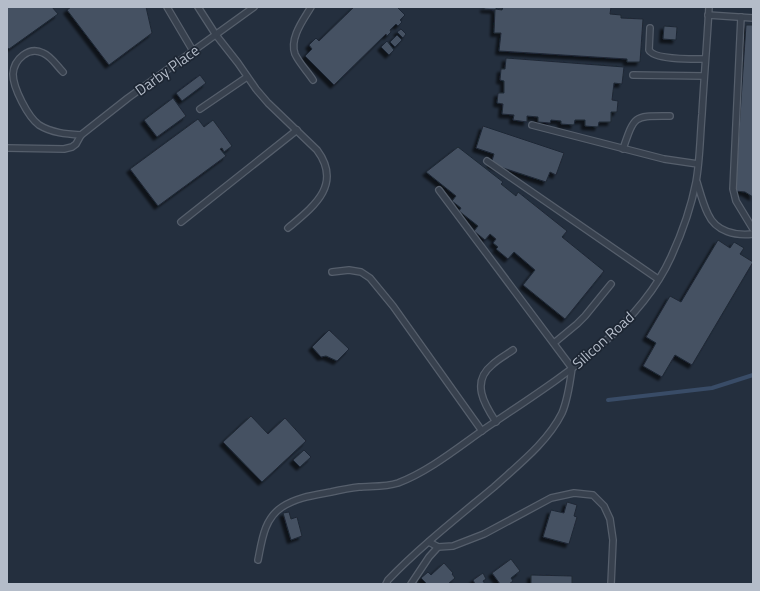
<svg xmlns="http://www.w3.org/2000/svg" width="760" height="591" viewBox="0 0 760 591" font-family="'Titillium Web',sans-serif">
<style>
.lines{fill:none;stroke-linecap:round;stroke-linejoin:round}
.stream{stroke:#394c67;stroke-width:4}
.building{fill:#455162;stroke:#1f2835;filter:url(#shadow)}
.lane-casing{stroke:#565f6c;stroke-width:8}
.lane{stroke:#38414e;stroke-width:5.5}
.labels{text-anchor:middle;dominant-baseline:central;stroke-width:3.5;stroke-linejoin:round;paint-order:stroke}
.street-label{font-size:15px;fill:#b4bcc9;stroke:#1d2633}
</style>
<defs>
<filter id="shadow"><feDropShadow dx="-3.5" dy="3.5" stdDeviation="1" flood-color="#0009"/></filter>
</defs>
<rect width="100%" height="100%" fill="#242f3e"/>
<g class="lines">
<!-- stream -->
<path class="stream" d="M608 400 712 388 753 375"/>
</g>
<!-- building -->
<g class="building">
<path d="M7 7H52L58 14 9 49 7 47Z"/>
<path d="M71 7H146L152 33 109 65 67 10Z"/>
<path d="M354 7H397L405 15 400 20 402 22 398 26 396 24 390 30 391 32 387 36 386 34 334 85 305 56 312 49 309 45 316 38 319 41Z"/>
<path d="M484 7H497L496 10 484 9Z"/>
<path d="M503 7H611L610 14 621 15V18L643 19 640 62H627V59L499 51 501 33H494L495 9 502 10Z"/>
<path d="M746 25H753V197L745 192 735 191Z"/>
<path d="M664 26 677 27 676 40 663 39Z"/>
<path d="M401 29 406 34 403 38 397 32Z"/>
<path d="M397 35 402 40 395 47 390 42Z"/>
<path d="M387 41 394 50 389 55 381 47Z"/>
<path d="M506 58 624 67 622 84 614 83 612 100 618 101 617 112H611V122H599L598 127 585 126V120H575L574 125 561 124V121L551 120 550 123 538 122V117L527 116V122L513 120 514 115 502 114 503 104 497 103 498 93H504V81L500 80 501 69H505Z"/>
<path d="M200 75 206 83 182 101 176 93Z"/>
<path d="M173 98 186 116 157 137 144 120Z"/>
<path d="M198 119 204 127 213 120 232 146 224 152 222 148 220 149 226 156 158 206 130 169Z"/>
<path d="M483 126 564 153 556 175 550 172 546 182 491 164 494 154 476 148Z"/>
<path d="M458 147 503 182 501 184 516 196 518 192 567 231 562 237 604 271 565 319 523 285 535 270 514 252 508 259 496 249 498 247 493 243 496 239 490 234 485 240 474 231 478 226 459 211 461 208 452 201 456 196 426 172Z"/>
<path d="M718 240 730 248 734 242 744 248 740 254 753 262 692 365 675 355 662 377 643 366 656 343 646 337 670 296 681 302Z"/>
<path d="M329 330 349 349 337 361 326 356 321 357 312 347Z"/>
<path d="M251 416 268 434 285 418 306 441 262 482 223 442Z"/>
<path d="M304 450 311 457 300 467 293 460Z"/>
<path d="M567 502 577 505 574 516 577 517 569 544 543 537 551 510 564 513Z"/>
<path d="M289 512 291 519 297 517 302 536 291 540 283 513Z"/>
<path d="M511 559 520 571 511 578 513 581 509 584H500L492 573Z"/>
<path d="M444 563 453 573 452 574 455 578 448 584H427L421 578 428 572 431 575Z"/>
<path d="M483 573 486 579 483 581 485 584H475L473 580Z"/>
<path d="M531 575 572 576V584H531Z"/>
</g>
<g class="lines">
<defs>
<g id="lane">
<path d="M167 7 193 51"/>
<path d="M198 7 216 35 238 63 256 89 268 103 317 150C343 185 313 207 288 228"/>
<path d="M311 7C304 19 289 38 295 54 299 63 308 72 313 80"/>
<path d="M708 15 753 18"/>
<path d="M741 17 733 189 736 201 753 229"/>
<path d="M650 28 649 50C654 60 694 59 705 59"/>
<path d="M63 72C57 66 51 56 43 53 29 46 14 59 13 74 13 88 28 117 39 125 52 133 66 134 81 135"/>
<path d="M633 75 704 76"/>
<path d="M200 109 247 77"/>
<path d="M532 125 664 159 698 164"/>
<path d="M7 148 64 149 72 147 76 144 81 135 128 98 254 7"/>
<path d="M623 149C635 114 634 116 670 116"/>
<path d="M487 161 658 279"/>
<path d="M697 182C700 192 703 204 708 214 716 232 736 236 753 234"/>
<path d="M181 222 297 130"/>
<path d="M332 272 349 270 361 272 370 278 393 306 482 431"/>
<path d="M554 343 577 324 585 316 611 284"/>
<path d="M496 422C484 404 471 382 492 365 498 359 506 355 513 350"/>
<path d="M429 542 438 547 453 546 484 534 551 498 574 493 593 495 604 506 610 519 613 540 611 584"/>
<path d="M258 560C262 540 264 519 282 507 297 497 315 495 331 492 340 490 350 488 359 487 372 486 386 487 398 483 429 471 456 449 483 430 550 384 636 334 671 257 682 233 691 208 696 182 700 160 700 137 702 114 704 79 707 43 709 7"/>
<path d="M386 584 388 580C421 546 458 517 494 487 518 465 547 443 562 413 568 399 570 383 572 368L439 190"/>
<path d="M411 584 429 557 438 547"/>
</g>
</defs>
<!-- lane casing -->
<use href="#lane" class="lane-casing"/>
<!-- lane -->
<use href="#lane" class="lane"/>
</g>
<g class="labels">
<!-- street labels -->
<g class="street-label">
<text transform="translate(167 70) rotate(-36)">Darby Place</text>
<text transform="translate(603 340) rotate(-42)">Silicon Road</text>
</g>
</g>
<!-- border -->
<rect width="760" height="591" fill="none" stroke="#b4bcc9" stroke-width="16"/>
</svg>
